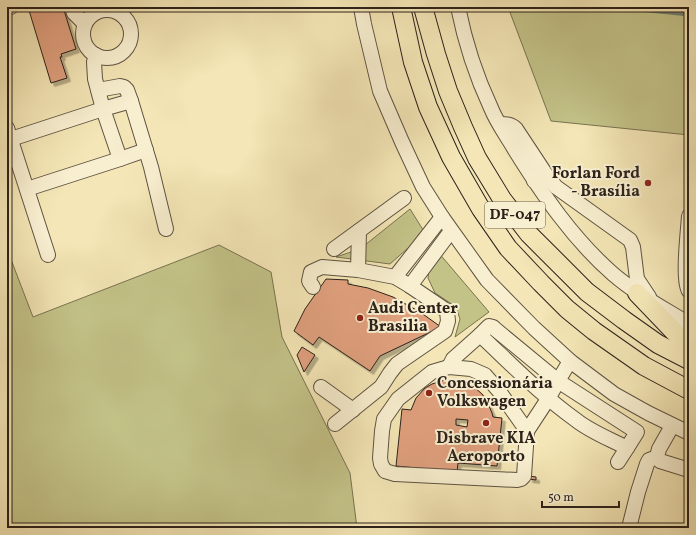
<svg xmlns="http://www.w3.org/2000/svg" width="696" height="535" viewBox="0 0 696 535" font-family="Vollkorn,serif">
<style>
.green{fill:#c3c388;stroke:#787252}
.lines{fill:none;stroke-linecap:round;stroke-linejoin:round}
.stream{stroke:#708077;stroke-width:3}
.building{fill:#e0a07e;stroke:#2c221b;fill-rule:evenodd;filter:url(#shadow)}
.minor-casing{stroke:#5e5342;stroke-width:16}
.major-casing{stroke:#2c221b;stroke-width:20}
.minor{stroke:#f8efd0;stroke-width:14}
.major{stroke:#f4e6b6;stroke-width:18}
.poi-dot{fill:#8f2418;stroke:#f8efd0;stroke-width:1.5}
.labels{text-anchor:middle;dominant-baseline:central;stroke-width:4;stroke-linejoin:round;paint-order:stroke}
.shield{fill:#f8efd0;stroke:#696051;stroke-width:1}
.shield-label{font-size:15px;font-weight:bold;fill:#2c221b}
.poi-label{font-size:16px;font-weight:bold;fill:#2c221b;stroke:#f8efd0;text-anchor:start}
</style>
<defs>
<filter id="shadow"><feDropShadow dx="3.5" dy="3.5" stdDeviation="0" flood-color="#0004"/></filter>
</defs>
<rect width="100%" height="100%" fill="#f4e6b6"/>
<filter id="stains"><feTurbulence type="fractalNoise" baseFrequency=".005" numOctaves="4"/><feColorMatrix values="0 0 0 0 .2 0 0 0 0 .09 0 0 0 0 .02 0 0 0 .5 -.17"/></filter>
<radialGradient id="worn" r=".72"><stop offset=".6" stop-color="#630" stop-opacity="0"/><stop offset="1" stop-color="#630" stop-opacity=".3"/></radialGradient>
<!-- green -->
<g class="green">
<path d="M508 7H625L689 13V135L551 121Z"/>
<path d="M410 209 425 233 390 264 336 257 360 249Z"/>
<path d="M219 245 271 272 282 337 350 473 357 528H7V249L33 317Z"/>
<path d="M438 252 489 312 455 337 460 319 456 307 435 293 428 278 430 263Z"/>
</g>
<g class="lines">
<!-- stream -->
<path class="stream" d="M609 7 689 15"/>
</g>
<!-- building -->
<g class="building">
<path d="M28 7H63L76 49 61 54 62 57H60L67 78 51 83Z"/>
<path d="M326 279 348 280V284L368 288 393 297 420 312 441 327 380 356 370 371 319 337 313 345 294 331 305 309Z"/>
<path d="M302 347 315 355 304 372 297 355Z"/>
<path d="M445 380H453L461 381 474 387 482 394 487 401 492 413 493 417 502 418 497 466 458 463 457 472 396 466 402 409 411 410 416 398 425 388 432 384ZM456 419 468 420 467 427 456 425Z"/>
<path d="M529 476 536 477V480L529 479Z"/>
</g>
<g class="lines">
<defs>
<g id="minor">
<path d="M72 7 74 13 85 24"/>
<path d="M361 7 364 24 380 91 402 142 423 187 442 217 487 280 534 328 570 361 614 394 648 413 689 433"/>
<path d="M458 7C465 42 476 76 491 108 497 123 507 136 515 150 543 195 573 239 613 274 636 294 663 308 689 324"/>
<path d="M7 8 11 7"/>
<circle cx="107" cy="34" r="24"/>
<path d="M96 55 94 62 95 79 103 109 120 159"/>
<path d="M98 90 120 86 124 87 127 90 131 101 151 167 166 229"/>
<path d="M500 124C506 124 511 124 516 129L547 176"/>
<path d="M7 128 48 255"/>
<path d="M11 139 103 109 131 101"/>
<path d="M534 181 547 176 556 187 630 240 633 247 637 279 649 297"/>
<path d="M27 189 120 159 146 150"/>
<path d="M689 216C688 231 682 281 689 291"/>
<path d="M334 249 404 198"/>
<path d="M358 270 359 231"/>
<path d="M395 277 442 217"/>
<path d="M410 286 451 231"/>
<path d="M313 287 309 281 311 272 322 267 358 270 395 277 410 286 447 311 448 321 445 331 397 364 390 373 381 387 335 424"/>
<path d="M480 335 489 326 493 327 495 329 558 381 548 399 527 431 524 476 521 479 517 480 395 474 385 471 381 464 380 458 382 431 384 419 398 399 432 372 449 367 471 369 485 375 499 391 527 431"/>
<path d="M570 361 558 381 637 432 627 448"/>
<path d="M449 367 453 359 480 335C511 364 541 395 576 420 591 432 610 439 627 448L618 462"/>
<path d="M321 387 353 410"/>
<path d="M672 426 659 449 657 457 660 461 689 470"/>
<path d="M629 528 638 492 647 464 649 460 657 457"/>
</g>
<g id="major">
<path d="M401 7 413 62 428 107 451 157 481 209 508 248 541 283 567 309 594 331 644 366 689 390"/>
<path d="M423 7 436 54 448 91 463 127 477 158 502 199 529 234 587 292 624 320 658 344 689 360"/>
<path d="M637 293 682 340 689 347"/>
</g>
</defs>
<!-- minor casing -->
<use href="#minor" class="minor-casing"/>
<!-- major casing -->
<use href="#major" class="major-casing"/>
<!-- minor -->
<use href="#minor" class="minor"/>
<!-- major -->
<use href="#major" class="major"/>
</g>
<!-- markers -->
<g class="poi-dot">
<circle cx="648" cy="183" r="4"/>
<circle cx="360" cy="318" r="4"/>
<circle cx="429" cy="393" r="4"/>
<circle cx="486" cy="423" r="4"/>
</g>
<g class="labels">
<!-- shield labels -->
<rect class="shield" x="485" y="202" width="60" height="26" rx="3"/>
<g class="shield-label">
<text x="515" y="215">DF-047</text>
</g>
<!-- poi labels -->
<g class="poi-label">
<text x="640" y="174" text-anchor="end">Forlan Ford<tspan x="640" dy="18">- Brasília</tspan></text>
<text x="368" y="309">Audi Center<tspan x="368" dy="18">Brasilia</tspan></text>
<text x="437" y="384">Concessionária<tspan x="437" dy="18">Volkswagen</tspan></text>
<text x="486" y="439" text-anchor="middle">Disbrave KIA<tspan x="486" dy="18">Aeroporto</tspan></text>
</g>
</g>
<!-- margin -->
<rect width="696" height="535" fill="none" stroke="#f4e6b6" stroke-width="24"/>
<rect x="8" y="8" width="680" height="519" fill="none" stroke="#2c221b" stroke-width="2"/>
<rect x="12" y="12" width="672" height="511" fill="none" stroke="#2c221b"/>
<!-- scale -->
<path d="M542 501v6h77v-6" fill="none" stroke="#2c221b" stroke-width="2"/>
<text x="548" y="501" font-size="12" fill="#2c221b" stroke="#f8efd0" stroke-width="3" paint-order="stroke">50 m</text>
<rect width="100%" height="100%" filter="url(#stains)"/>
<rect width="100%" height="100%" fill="url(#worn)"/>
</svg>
